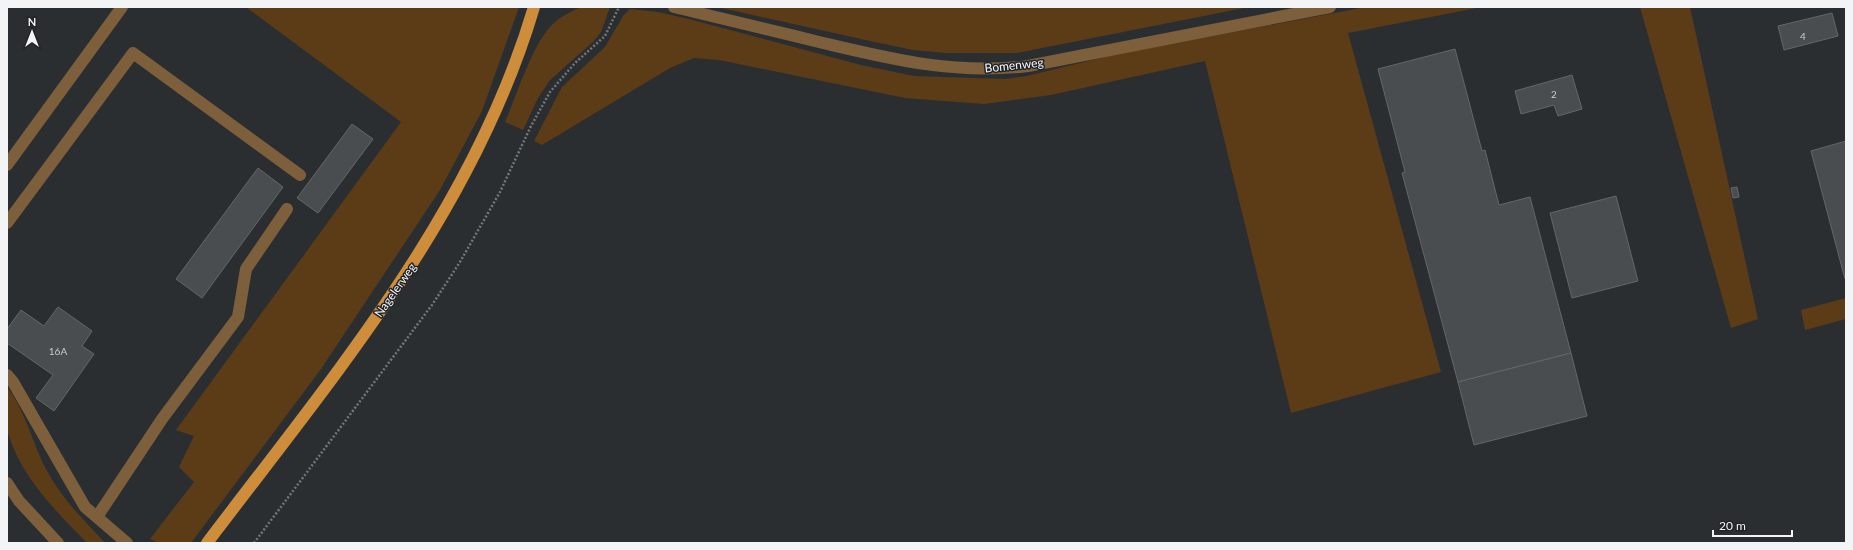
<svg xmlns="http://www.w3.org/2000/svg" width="1853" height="550" viewBox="0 0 1853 550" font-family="Lato,sans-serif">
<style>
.green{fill:#5b3c17}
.building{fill:#494d50;stroke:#64676a}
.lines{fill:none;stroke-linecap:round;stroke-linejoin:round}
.path{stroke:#747779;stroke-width:2.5;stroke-dasharray:2 2;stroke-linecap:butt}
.minor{stroke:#7e5f3b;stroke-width:12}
.major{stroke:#cd8d3b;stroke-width:12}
.labels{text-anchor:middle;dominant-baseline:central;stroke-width:3;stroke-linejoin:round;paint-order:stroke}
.number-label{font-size:10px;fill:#c8cacc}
.street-label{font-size:12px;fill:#f2f4f6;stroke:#222427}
</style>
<rect width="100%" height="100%" fill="#2b2e31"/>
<!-- green -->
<g class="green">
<path d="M246 7H519L482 111 440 190 321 369 191 543H159L150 539 194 482 179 467 194 436 176 430 401 122Z"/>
<path d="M581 7H610L601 32 594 41 550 80 538 98 523 130 505 122C517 95 531 48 550 27 559 17 570 12 581 7Z"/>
<path d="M717 7H1249L1017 53H946L913 50 870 41Z"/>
<path d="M1366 7H1482L1348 33 1441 372 1291 413 1205 61 1051 95 984 104 905 98 719 60 694 58 670 68 542 145 534 141 562 87 605 47 623 16 630 9 658 12 689 19 861 65 914 76 1005 79 1027 76 1113 55Z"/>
<path d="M1640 7H1690L1758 319 1731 328Z"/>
<path d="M1846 298V319L1805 330 1801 310Z"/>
<path d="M7 387C26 412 32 442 46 469 61 498 84 520 105 543H87C55 510 21 477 8 433 4 421 7 400 7 387Z"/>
</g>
<!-- building -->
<g class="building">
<path d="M1832 13 1838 36 1784 50 1778 26Z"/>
<path d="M1455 49 1482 151 1485 150 1499 205 1530 197 1571 353 1458 382 1402 173 1405 172 1378 69Z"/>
<path d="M1572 75 1582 109 1558 116 1554 105 1521 114 1515 91Z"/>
<path d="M352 124 373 139 318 213 297 198Z"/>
<path d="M1846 141V279H1845L1811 151Z"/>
<path d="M258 168 283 187 202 298 176 279Z"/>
<path d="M1737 187 1739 197 1733 198 1731 188Z"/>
<path d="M1616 196 1638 281 1572 298 1550 213Z"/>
<path d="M58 307 92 331 82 346 94 354 54 411 36 398 53 375 7 343V329L21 310 44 326Z"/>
<path d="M1571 353 1587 416 1474 445 1458 382Z"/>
</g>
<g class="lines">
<!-- path -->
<path class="path" d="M254 543 432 305 460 262 500 192 531 126 550 92 575 63 605 36 619 7"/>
<!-- minor -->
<g class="minor">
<path d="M674 7C723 19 771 30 819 42 891 59 953 75 1028 66L1330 7"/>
<path d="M7 165 122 7"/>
<path d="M7 223 133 53 300 175"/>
<path d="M7 375 13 382 85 507 127 543"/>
<path d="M7 483 19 501 58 543"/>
<path d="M97 517 162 419 238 317 246 269 287 209"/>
</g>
<!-- major -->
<path class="major" d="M207 543C334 375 473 213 534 7"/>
</g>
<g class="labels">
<!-- number labels -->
<g class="number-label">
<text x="1803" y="36">4</text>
<text x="1554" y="94">2</text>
<text x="58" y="351">16A</text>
</g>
<!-- street labels -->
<g class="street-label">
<text transform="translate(1014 65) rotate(-6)">Bomenweg</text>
<text transform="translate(395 290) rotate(-55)">Nagelerweg</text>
</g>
</g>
<!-- border -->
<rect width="1853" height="550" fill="none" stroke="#f2f4f6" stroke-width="16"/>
<!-- north arrow -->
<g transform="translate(32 32)" stroke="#222427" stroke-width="3" paint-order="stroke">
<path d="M0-3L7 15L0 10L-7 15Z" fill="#f2f4f6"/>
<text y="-6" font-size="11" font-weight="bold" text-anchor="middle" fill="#f2f4f6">N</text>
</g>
<!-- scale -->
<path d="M1713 530v6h79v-6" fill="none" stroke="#f2f4f6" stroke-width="2"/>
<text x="1719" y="530" font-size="12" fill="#f2f4f6" stroke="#222427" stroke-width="3" paint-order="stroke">20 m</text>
</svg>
